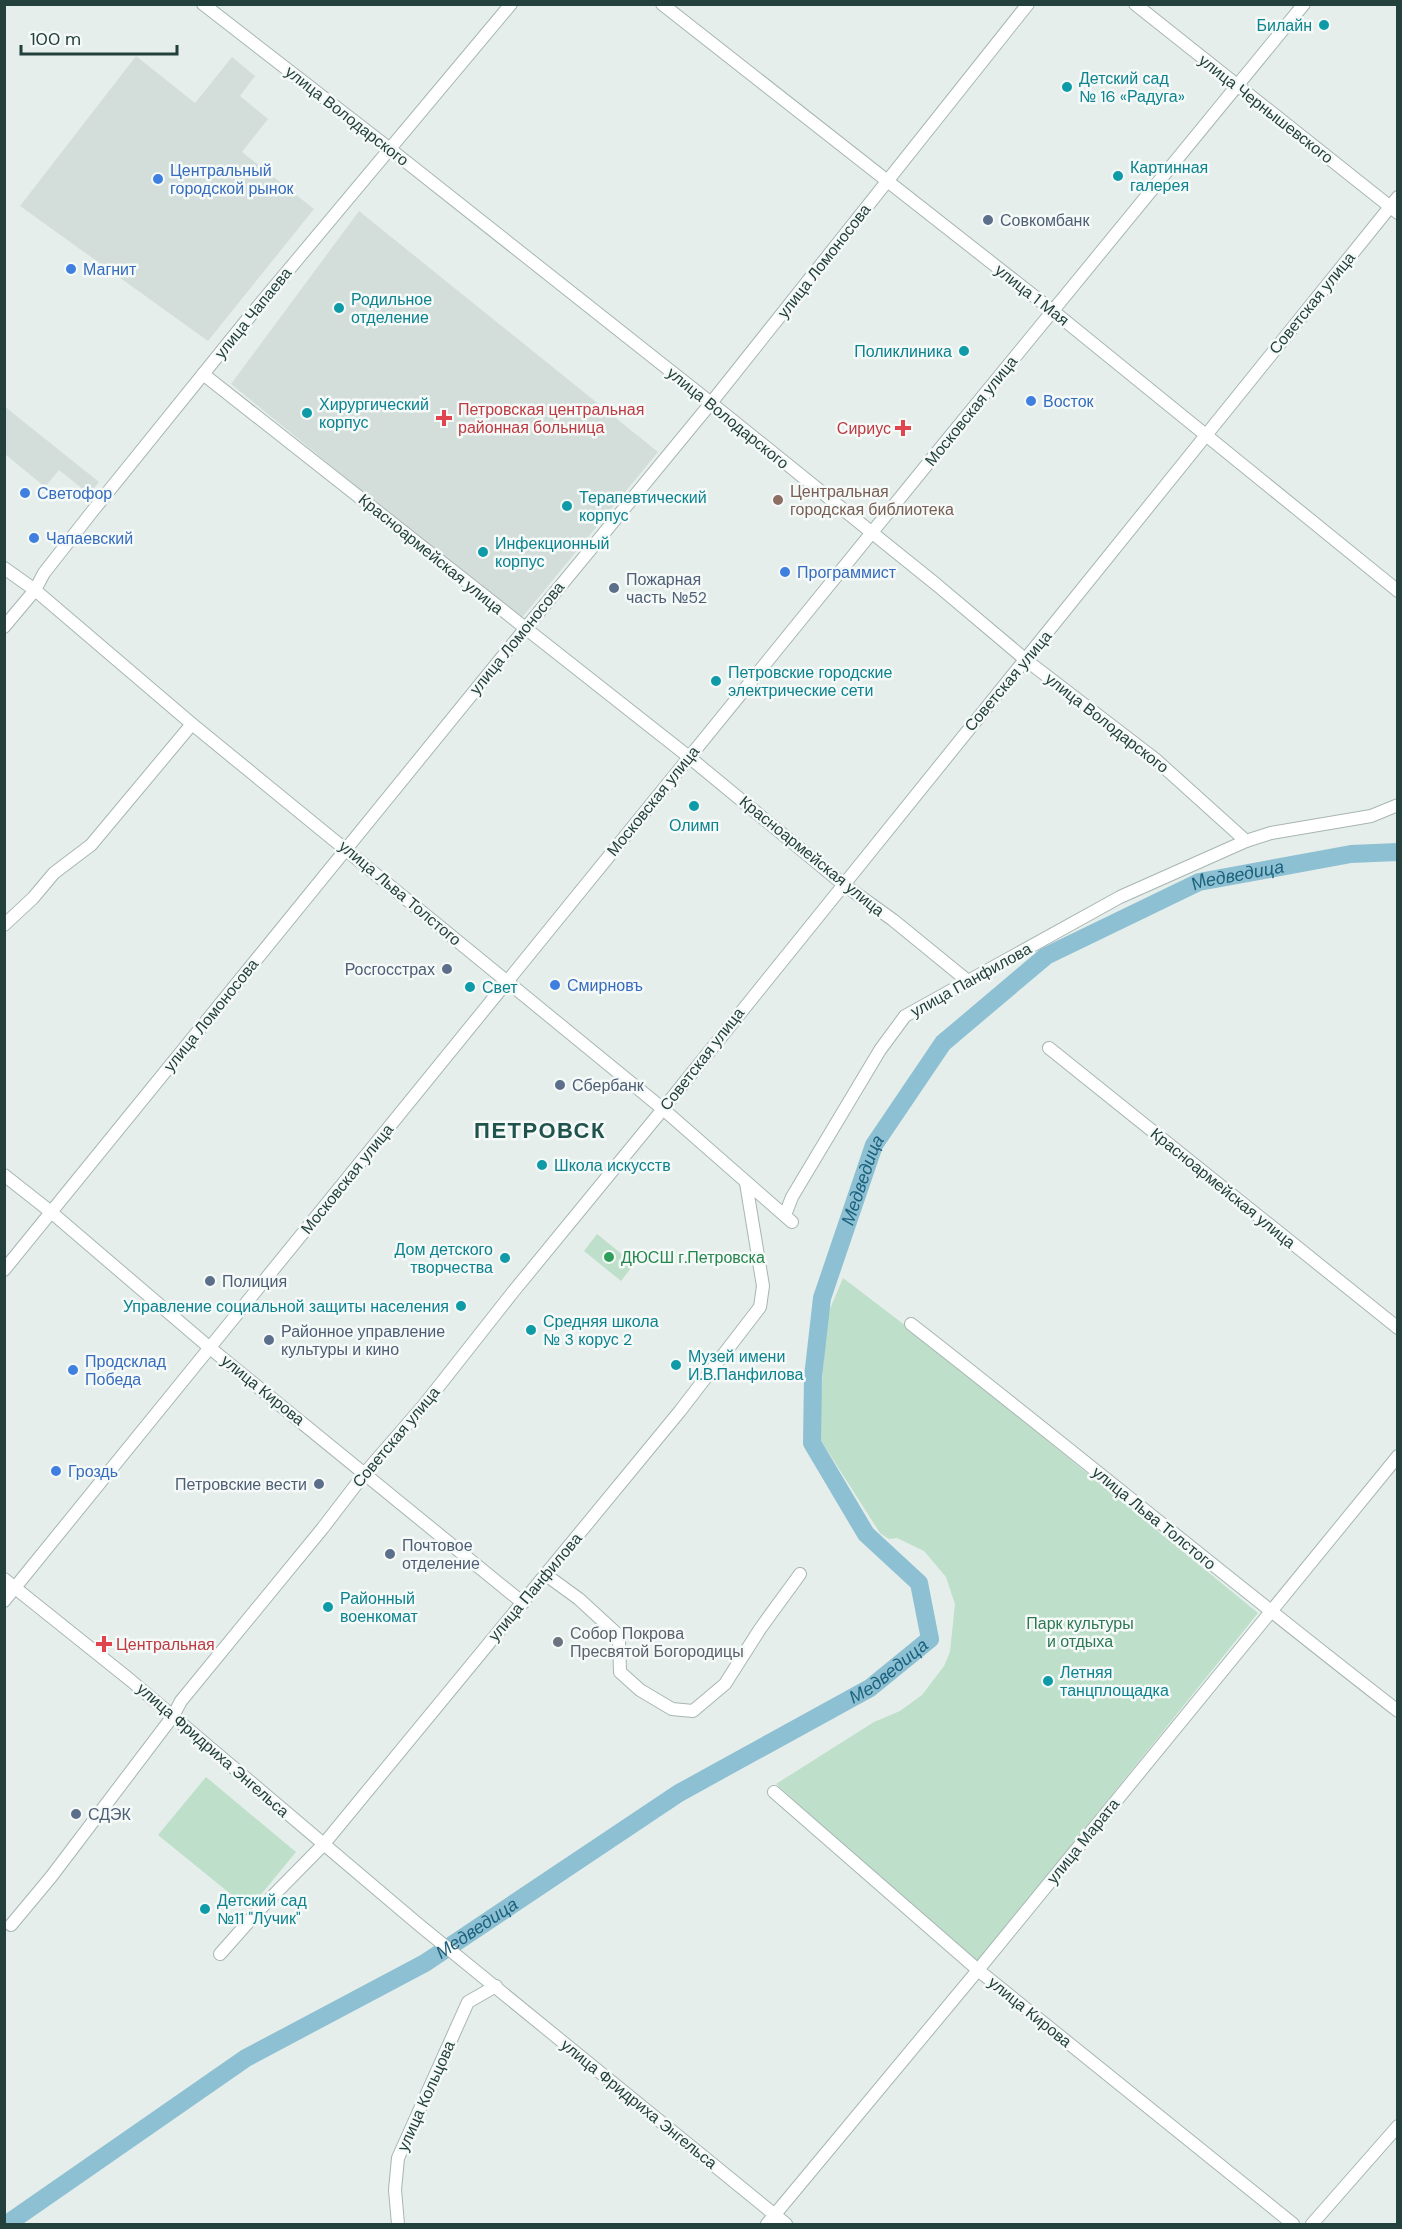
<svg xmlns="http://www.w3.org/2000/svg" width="1402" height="2229" viewBox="0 0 1402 2229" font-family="'DM Sans',sans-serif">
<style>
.built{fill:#d3deda}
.green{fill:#bedfca}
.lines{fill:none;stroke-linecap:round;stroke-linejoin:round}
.river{stroke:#8dc0d3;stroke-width:18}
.street-casing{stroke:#a7b6b3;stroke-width:14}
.street{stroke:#fff;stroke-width:12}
.culture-dot{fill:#0f9aa8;stroke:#f5faf8;stroke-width:2}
.shop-dot{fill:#3f7fe0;stroke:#f5faf8;stroke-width:2}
.service-dot{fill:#5c6f8a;stroke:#f5faf8;stroke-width:2}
.health-dot{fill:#e0444e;stroke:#f5faf8;stroke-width:2}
.education-dot{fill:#8d6e63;stroke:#f5faf8;stroke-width:2}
.leisure-dot{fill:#2e9e5b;stroke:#f5faf8;stroke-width:2}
.worship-dot{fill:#6b7280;stroke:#f5faf8;stroke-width:2}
.labels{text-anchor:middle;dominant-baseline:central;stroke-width:5;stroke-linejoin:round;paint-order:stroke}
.culture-label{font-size:16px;fill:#0d838f;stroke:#f5faf8;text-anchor:start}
.street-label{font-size:16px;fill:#23403c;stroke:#f5faf8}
.shop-label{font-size:16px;fill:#366cbe;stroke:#f5faf8;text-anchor:start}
.service-label{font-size:16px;fill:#4e5e75;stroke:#f5faf8;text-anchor:start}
.health-label{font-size:16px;fill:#be3a42;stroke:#f5faf8;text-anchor:start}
.education-label{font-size:16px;fill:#785e54;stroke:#f5faf8;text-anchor:start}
.leisure-label{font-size:16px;fill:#27864d;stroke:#f5faf8;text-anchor:start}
.park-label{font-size:16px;fill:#2d7853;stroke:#f5faf8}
.worship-label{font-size:16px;fill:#5b616d;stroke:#f5faf8;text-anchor:start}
.water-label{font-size:18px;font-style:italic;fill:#1c627e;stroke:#f5faf8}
.district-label{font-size:22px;font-weight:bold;letter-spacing:1.5px;fill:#1f534c;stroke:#f5faf8}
</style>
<rect width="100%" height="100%" fill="#e5eeeb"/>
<!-- built -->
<g class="built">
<path d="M136 56 195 103 232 57 255 76 240 96 268 119 242 152 314 209 208 341 20 206Z"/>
<path d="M359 211 658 452 520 620 231 384Z"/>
<path d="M4 406 99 482 89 494 59 470 45 487 5 454Z"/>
</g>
<!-- green -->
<g class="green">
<path d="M597 1234 634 1264 621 1281 584 1251Z"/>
<path d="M843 1278 923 1339 1258 1613 1074 1842 978 1966 776 1784 874 1722 900 1711 922 1695 944 1666 950 1652 955 1604 946 1577 924 1551 897 1538 889 1539 880 1533 818 1436 827 1316Z"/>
<path d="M206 1777 296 1852 249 1909 158 1835Z"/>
</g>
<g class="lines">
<!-- river -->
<path class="river" id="s1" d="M7 2224 246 2058 425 1963 679 1793 870 1688 930 1639 919 1583 866 1534 812 1443 813 1377 822 1298 874 1145 943 1043 1046 956 1199 882 1351 854 1398 852"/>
<defs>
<g id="street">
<path d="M203 4 390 149 711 403 937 585 1026 660 1155 759 1246 841"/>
<path d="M662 4 1053 311 1398 591"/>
<path d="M1135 4 1398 213"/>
<path d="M203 374 689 757 843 884 893 920 969 982"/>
<path d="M4 568 35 590 192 724 663 1109 792 1222"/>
<path d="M4 627 35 590 44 573 91 513 250 316 511 4"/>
<path d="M4 925 33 898 54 873 91 845 192 724"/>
<path d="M1049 1048 1398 1328"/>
<path d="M4 1175 51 1212 210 1348 523 1603"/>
<path d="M785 1215 792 1197 880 1050 905 1016 1120 897 1246 841 1271 833 1371 816 1398 805"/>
<path d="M4 1270 525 629 711 403 1028 4"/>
<path d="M911 1324C1074 1451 1234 1584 1398 1711"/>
<path d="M546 1575 579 1599 616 1633 619 1640 620 1672 640 1690 672 1709 693 1711 725 1684 760 1629 800 1574"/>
<path d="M4 1579 129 1679 418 1924 786 2224"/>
<path d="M4 1601 947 440 1304 4"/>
<path d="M774 1792 978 1970 1293 2224"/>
<path d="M11 1925 51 1877 173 1716 181 1701 322 1529 365 1473 424 1405 513 1292 663 1109 1398 197"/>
<path d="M220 1954 259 1910 323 1845 680 1411 760 1307 763 1286 746 1183"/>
<path d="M398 2224 395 2190 398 2158 468 2002 496 1986"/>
<path d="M767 2224 978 1970 1398 1456"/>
<path d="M1312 2224 1398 2126"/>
</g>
</defs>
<!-- street casing -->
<use href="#street" class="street-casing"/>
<!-- street -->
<use href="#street" class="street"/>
</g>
<!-- markers -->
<g class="culture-dot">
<circle cx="1324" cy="25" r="6"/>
<circle cx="1067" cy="87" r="6"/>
<circle cx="1118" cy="176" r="6"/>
<circle cx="339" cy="308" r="6"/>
<circle cx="964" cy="351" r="6"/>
<circle cx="307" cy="413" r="6"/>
<circle cx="567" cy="506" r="6"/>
<circle cx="483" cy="552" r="6"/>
<circle cx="716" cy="681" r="6"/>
<circle cx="694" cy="806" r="6"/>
<circle cx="470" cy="987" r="6"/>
<circle cx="542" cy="1165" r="6"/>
<circle cx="505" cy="1258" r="6"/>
<circle cx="461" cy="1306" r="6"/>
<circle cx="531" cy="1330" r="6"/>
<circle cx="676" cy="1365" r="6"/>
<circle cx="328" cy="1607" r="6"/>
<circle cx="1048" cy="1681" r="6"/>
<circle cx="205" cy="1909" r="6"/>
</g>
<g class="shop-dot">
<circle cx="158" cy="179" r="6"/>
<circle cx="71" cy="269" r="6"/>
<circle cx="1031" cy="401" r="6"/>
<circle cx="25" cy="493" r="6"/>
<circle cx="34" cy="538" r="6"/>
<circle cx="785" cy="572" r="6"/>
<circle cx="555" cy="985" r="6"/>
<circle cx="73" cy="1370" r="6"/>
<circle cx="56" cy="1471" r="6"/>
</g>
<g class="service-dot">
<circle cx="988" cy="220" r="6"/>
<circle cx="614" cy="588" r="6"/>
<circle cx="447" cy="969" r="6"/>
<circle cx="560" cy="1085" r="6"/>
<circle cx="210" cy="1281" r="6"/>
<circle cx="269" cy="1340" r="6"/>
<circle cx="319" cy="1484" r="6"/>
<circle cx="390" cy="1554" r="6"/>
<circle cx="76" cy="1814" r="6"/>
</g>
<g class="health-dot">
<path d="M441 409h6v6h6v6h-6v6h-6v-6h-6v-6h6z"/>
<path d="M900 419h6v6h6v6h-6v6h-6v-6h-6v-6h6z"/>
<path d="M101 1635h6v6h6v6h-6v6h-6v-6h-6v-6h6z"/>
</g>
<circle class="education-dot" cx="778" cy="500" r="6"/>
<circle class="leisure-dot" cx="609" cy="1257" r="6"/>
<circle class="worship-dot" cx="558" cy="1642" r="6"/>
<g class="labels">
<!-- culture labels -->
<g class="culture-label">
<text x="1312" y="25" text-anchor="end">Билайн</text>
<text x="1079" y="78">Детский сад<tspan x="1079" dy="18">№ 16 «Радуга»</tspan></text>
<text x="1130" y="167">Картинная<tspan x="1130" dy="18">галерея</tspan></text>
<text x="351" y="299">Родильное<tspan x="351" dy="18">отделение</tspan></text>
<text x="952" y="351" text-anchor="end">Поликлиника</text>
<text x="319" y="404">Хирургический<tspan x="319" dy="18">корпус</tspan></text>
<text x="579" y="497">Терапевтический<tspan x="579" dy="18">корпус</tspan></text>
<text x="495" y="543">Инфекционный<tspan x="495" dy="18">корпус</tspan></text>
<text x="728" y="672">Петровские городские<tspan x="728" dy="18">электрические сети</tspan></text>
<text x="694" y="825" text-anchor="middle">Олимп</text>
<text x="482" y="987">Свет</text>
<text x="554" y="1165">Школа искусств</text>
<text x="493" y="1249" text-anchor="end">Дом детского<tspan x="493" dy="18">творчества</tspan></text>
<text x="449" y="1306" text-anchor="end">Управление социальной защиты населения</text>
<text x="543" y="1321">Средняя школа<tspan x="543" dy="18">№ 3 корус 2</tspan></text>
<text x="688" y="1356">Музей имени<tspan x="688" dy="18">И.В.Панфилова</tspan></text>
<text x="340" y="1598">Районный<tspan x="340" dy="18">военкомат</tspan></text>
<text x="1060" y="1672">Летняя<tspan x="1060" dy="18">танцплощадка</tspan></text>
<text x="217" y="1900">Детский сад<tspan x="217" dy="18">№11 "Лучик"</tspan></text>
</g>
<!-- street labels -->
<g class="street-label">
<text transform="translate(1266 109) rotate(38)">улица Чернышевского</text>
<text transform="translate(347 116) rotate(38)">улица Володарского</text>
<text transform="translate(824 261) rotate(-52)">улица Ломоносова</text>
<text transform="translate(1032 295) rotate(38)">улица 1 Мая</text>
<text transform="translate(1312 303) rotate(-51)">Советская улица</text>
<text transform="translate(253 313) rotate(-51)">улица Чапаева</text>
<text transform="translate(971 411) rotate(-51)">Московская улица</text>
<text transform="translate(728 418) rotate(39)">улица Володарского</text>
<text transform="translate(431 554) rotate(39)">Красноармейская улица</text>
<text transform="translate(517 638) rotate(-51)">улица Ломоносова</text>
<text transform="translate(1008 681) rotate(-50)">Советская улица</text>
<text transform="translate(1107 723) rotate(38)">улица Володарского</text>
<text transform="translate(653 801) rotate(-51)">Московская улица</text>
<text transform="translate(812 856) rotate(39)">Красноармейская улица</text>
<text transform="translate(400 893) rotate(40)">улица Льва Толстого</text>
<text transform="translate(971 980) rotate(-29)">улица Панфилова</text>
<text transform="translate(211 1015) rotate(-51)">улица Ломоносова</text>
<text transform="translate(702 1059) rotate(-52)">Советская улица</text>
<text transform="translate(347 1179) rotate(-51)">Московская улица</text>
<text transform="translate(1223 1188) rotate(39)">Красноармейская улица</text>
<text transform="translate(263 1390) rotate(39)">улица Кирова</text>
<text transform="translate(396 1437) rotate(-50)">Советская улица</text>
<text transform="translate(1154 1518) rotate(39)">улица Льва Толстого</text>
<text transform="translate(535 1587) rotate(-50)">улица Панфилова</text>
<text transform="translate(213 1750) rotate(41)">улица Фридриха Энгельса</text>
<text transform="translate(1083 1841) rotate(-51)">улица Марата</text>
<text transform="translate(1030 2012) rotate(39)">улица Кирова</text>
<text transform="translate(426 2096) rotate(-66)">улица Кольцова</text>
<text transform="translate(639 2104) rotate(39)">улица Фридриха Энгельса</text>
</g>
<!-- shop labels -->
<g class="shop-label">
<text x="170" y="170">Центральный<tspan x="170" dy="18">городской рынок</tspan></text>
<text x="83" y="269">Магнит</text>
<text x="1043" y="401">Восток</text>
<text x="37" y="493">Светофор</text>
<text x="46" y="538">Чапаевский</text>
<text x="797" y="572">Программист</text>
<text x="567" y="985">Смирновъ</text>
<text x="85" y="1361">Продсклад<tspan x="85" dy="18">Победа</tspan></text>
<text x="68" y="1471">Гроздь</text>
</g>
<!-- service labels -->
<g class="service-label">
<text x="1000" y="220">Совкомбанк</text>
<text x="626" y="579">Пожарная<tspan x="626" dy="18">часть №52</tspan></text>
<text x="435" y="969" text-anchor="end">Росгосстрах</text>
<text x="572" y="1085">Сбербанк</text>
<text x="222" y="1281">Полиция</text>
<text x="281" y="1331">Районное управление<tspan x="281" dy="18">культуры и кино</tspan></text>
<text x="307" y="1484" text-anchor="end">Петровские вести</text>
<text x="402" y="1545">Почтовое<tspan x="402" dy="18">отделение</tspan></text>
<text x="88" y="1814">СДЭК</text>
</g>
<!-- health labels -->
<g class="health-label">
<text x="458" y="409">Петровская центральная<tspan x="458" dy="18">районная больница</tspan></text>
<text x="891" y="428" text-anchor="end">Сириус</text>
<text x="116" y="1644">Центральная</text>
</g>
<!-- education labels -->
<g class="education-label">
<text x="790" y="491">Центральная<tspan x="790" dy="18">городская библиотека</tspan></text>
</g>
<!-- leisure labels -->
<g class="leisure-label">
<text x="621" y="1257">ДЮСШ г.Петровска</text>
</g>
<!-- park labels -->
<g class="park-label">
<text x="1080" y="1623">Парк культуры<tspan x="1080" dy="18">и отдыха</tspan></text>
</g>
<!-- worship labels -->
<g class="worship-label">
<text x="570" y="1633">Собор Покрова<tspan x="570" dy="18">Пресвятой Богородицы</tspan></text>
</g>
<!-- water labels -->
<g class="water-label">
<text stroke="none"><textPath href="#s1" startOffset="2104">Медведица</textPath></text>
<text stroke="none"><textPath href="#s1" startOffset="1600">Медведица</textPath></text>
<text stroke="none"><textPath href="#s1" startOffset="1042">Медведица</textPath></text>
<text stroke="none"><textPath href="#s1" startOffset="556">Медведица</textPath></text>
</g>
<!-- district labels -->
<g class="district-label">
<text x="540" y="1130">ПЕТРОВСК</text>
</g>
</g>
<!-- border -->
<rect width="1402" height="2229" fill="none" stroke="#23403c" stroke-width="12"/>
<!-- scale -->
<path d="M21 45v9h156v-9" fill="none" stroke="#23403c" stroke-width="3"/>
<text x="30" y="45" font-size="18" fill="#23403c" stroke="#f5faf8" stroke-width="4.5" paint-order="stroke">100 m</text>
</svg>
